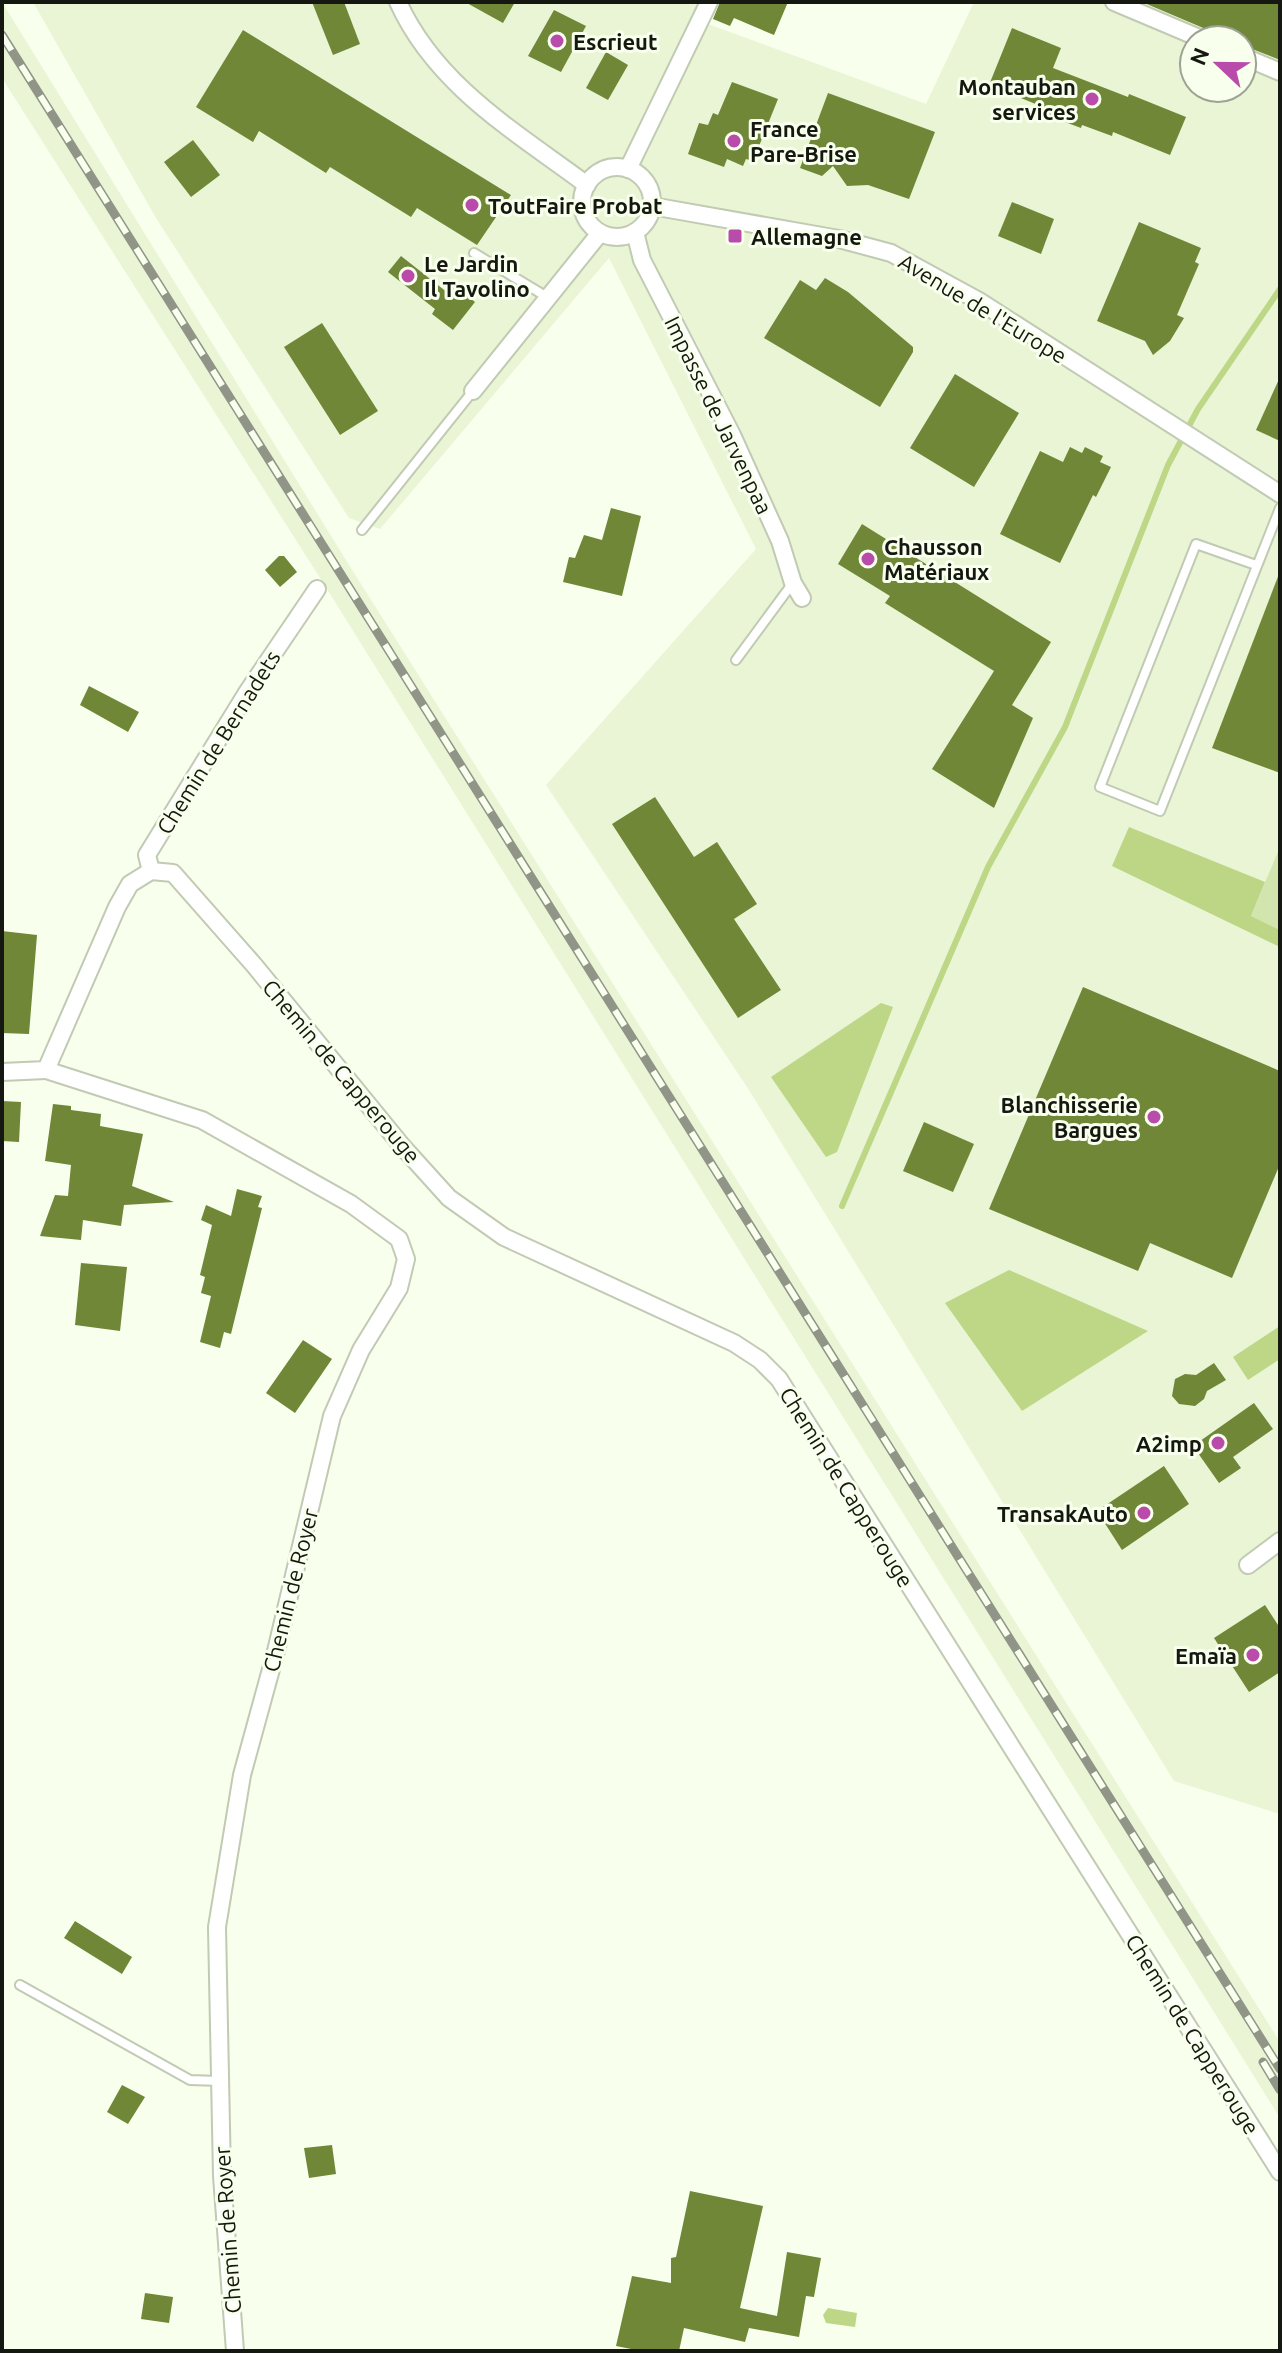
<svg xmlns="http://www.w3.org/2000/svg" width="1282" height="2353" viewBox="0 0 1282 2353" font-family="Ubuntu,sans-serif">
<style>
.built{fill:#e9f5d5;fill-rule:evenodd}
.green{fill:#d2e5af}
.forest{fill:#bcd686}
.water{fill:#bdd787}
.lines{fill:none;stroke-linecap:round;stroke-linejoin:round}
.stream{stroke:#bdd787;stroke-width:6}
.building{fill:#708738}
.service-casing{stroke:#c1cab3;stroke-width:12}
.minor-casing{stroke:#c1cab3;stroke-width:20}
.service{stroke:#fff;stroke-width:8}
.minor{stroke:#fff;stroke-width:16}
.rail-casing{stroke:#909588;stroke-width:9}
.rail{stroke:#f8ffec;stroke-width:6;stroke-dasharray:18;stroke-linecap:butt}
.poi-dot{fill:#b94baa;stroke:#f8ffec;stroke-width:3}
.labels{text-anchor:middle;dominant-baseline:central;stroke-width:6;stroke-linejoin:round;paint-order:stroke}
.poi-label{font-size:22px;font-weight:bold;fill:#151810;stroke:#f8ffec;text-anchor:start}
.street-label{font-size:22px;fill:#151810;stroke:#f8ffec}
</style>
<rect width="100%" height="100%" fill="#f8ffec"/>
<!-- built -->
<g class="built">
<path d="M2 2 344 557 1280 2042V2118L322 581 2 78Z"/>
<path d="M33 2H717L708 24 926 104 974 2H1280V1814L1174 1781 749 1090 546 785 756 549 609 258 380 529 349 518 156 218ZM1194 40H1242V88H1194Z"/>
</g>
<!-- green -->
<path class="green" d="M1280 847V930L1251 916Z"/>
<!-- forest -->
<path class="forest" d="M1129 827 1265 882 1251 916 1280 930V947L1112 866Z"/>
<!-- water -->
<g class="water">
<path d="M881 1003 893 1007 837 1152 826 1157 771 1077Z"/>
<path d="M1009 1270 1148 1331 1022 1411 945 1303Z"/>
<path d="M1280 1326V1359L1248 1380 1233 1357Z"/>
<path d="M828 2308 857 2313 855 2327 826 2323 823 2315Z"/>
</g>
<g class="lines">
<!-- stream -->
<path class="stream" d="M842 1206 988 867 1065 727 1168 465 1198 409 1280 289"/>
</g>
<!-- building -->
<g class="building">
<path d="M312 2H344L360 44 333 55Z"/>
<path d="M465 2H515L503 23Z"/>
<path d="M720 2H788L774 35 734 18 730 26 713 19Z"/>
<path d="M1142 2H1280V60L1242 45V40L1215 39 1208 30Z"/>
<path d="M554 10 586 26 561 72 528 56Z"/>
<path d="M1012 28 1061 48 1053 68 1128 97 1129 94 1186 117 1170 155 1113 132 1112 136 1082 125 1081 128 1036 111 1038 105 989 85Z"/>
<path d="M243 30 511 195 477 245 417 208 411 217 330 167 326 173 259 131 253 142 196 107Z"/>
<path d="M606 52 628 65 608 100 586 88Z"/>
<path d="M732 82 778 99 753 161 746 159 743 166 727 159 724 167 688 154 699 123 708 125 713 113 718 115Z"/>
<path d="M828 93 935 132 909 199 868 185 847 186 833 166 822 176 800 168Z"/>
<path d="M193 140 220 175 191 197 164 162Z"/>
<path d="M1012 202 1054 219 1041 254 998 236Z"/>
<path d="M1139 222 1201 248 1195 262 1199 264 1177 315 1184 318 1170 341 1153 355 1145 341 1097 321Z"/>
<path d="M401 256 448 293 454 286 475 302 453 330 432 314 435 309 388 272Z"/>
<path d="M825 278 848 292 913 347V352L880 407 764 338 800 280 816 290Z"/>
<path d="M322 323 378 411 340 435 284 347Z"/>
<path d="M955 374 1019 413 974 487 910 448Z"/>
<path d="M1280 377V441L1256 430Z"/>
<path d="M1070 447 1082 453 1085 447 1103 456 1100 462 1111 467 1096 497 1093 495 1060 563 1000 534 1040 451 1063 462Z"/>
<path d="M611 508 641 516 622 596 563 582 569 557 575 558 584 535 602 540Z"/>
<path d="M862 524 1051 642 1012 705 1033 718 994 808 932 769 994 671 885 603 890 596 838 564Z"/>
<path d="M279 556H284L297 572 280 587 265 570Z"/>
<path d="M1279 574H1280V773L1212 748Z"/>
<path d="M89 686 139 712 128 732 80 705Z"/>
<path d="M655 797 694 857 717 842 757 904 734 919 781 990 738 1018 612 824Z"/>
<path d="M2 931 37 935 29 1034 2 1033Z"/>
<path d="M1083 987 1280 1071V1164L1232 1278 1150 1243 1138 1271 989 1209Z"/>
<path d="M2 1101 21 1102 19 1142 2 1141Z"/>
<path d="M53 1104 71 1106V1110L101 1114 100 1126 143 1134 132 1186 174 1202 124 1205 121 1226 83 1220 81 1240 40 1236 55 1195 68 1196 71 1165 45 1161Z"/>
<path d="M924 1122 974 1144 953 1192 903 1171Z"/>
<path d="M237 1189 262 1196 258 1207 262 1208 231 1334 224 1332 220 1348 200 1342 211 1296 201 1293 205 1277 200 1275 212 1225 201 1220 206 1205 231 1216Z"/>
<path d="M81 1263 127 1267 120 1331 75 1325Z"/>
<path d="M303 1340 332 1359 295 1413 266 1393Z"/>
<path d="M1214 1363 1226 1380 1207 1391 1204 1399 1195 1406 1179 1404 1172 1396 1175 1379 1185 1374 1196 1375Z"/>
<path d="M1254 1403 1273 1429 1233 1457 1241 1468 1219 1483 1193 1446Z"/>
<path d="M1164 1466 1189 1504 1122 1550 1097 1511Z"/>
<path d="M1265 1605 1280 1628V1672L1249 1692 1214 1638Z"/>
<path d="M75 1921 132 1957 122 1974 64 1938Z"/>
<path d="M122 2085 145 2097 128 2124 107 2112Z"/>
<path d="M332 2145 336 2174 309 2178 304 2148Z"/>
<path d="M690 2191 763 2206 740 2308 777 2316 787 2252 821 2258 814 2297 806 2296 799 2337 749 2328 745 2342 684 2328 679 2351H641L616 2346 632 2276 671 2283V2258L676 2257Z"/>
<path d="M145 2293 173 2297 169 2323 141 2319Z"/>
</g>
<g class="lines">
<defs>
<g id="service">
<path d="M474 253 547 297"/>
<path d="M362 530 473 391"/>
<path d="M1256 565 1196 544 1100 787 1160 811 1280 508"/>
<path d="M736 660 792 584"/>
<path d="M20 1985 190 2080 220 2081"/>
</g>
<g id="minor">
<path d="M398 2C436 86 516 132 587 185"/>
<path d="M1114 2 1204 40"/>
<path d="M1242 56 1280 72"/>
<circle cx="617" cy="202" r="35"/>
<path d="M628 169 709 2"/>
<path d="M652 206 839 239 891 253 979 301 1280 494"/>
<path d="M635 232 642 260 732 435 780 541 793 583 802 598"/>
<path d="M473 391 600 233"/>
<path d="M151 871 173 873 254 965 402 1146 449 1198 504 1237 734 1343 760 1360 779 1379 1280 2172"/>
<path d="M46 1070 202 1120 351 1204 399 1239 406 1259 399 1288 361 1350 332 1416 276 1651 242 1775 217 1927 222 2176 235 2351"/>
<path d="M2 1072 46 1070 117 907 130 884 151 871 147 855 248 691 317 589"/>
<path d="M1248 1565 1280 1541"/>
</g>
</defs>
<!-- service casing -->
<use href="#service" class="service-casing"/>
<!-- minor casing -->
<use href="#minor" class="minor-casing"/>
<!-- service -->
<use href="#service" class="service"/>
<!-- minor -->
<use href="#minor" class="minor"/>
<defs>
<g id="rail">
<path d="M2 35 1280 2069"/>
<path d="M1263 2062 1280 2090"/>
</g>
</defs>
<!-- rail casing -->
<use href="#rail" class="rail-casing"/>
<!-- rail -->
<use href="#rail" class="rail"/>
</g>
<!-- markers -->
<g class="poi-dot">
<circle cx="557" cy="41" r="8"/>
<circle cx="1092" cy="99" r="8"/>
<circle cx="734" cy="141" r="8"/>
<circle cx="472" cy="205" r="8"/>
<rect x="727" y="228" width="16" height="16" rx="4"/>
<circle cx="408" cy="276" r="8"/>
<circle cx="868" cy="559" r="8"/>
<circle cx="1154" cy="1117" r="8"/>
<circle cx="1218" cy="1443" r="8"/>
<circle cx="1144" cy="1513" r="8"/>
<circle cx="1253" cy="1655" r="8"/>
</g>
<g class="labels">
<!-- poi labels -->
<g class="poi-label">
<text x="573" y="41">Escrieut</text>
<text x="1076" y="86" text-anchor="end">Montauban<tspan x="1076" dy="25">services</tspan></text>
<text x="750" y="128">France<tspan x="750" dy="25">Pare-Brise</tspan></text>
<text x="488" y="205">ToutFaire Probat</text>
<text x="751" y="236">Allemagne</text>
<text x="424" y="263">Le Jardin<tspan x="424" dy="25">Il Tavolino</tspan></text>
<text x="884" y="546">Chausson<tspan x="884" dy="25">Matériaux</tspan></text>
<text x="1138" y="1104" text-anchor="end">Blanchisserie<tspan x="1138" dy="25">Bargues</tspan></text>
<text x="1202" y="1443" text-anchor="end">A2imp</text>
<text x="1128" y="1513" text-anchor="end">TransakAuto</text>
<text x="1237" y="1655" text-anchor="end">Emaïa</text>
</g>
<!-- street labels -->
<g class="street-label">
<text transform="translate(983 308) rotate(31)">Avenue de l'Europe</text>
<text transform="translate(719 415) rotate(64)">Impasse de Jarvenpaa</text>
<text transform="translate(218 742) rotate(-58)">Chemin de Bernadets</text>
<text transform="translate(342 1071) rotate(50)">Chemin de Capperouge</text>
<text transform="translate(847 1487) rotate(58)">Chemin de Capperouge</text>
<text transform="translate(290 1590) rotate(-76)">Chemin de Royer</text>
<text transform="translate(1193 2034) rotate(58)">Chemin de Capperouge</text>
<text transform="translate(227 2230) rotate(-94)">Chemin de Royer</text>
</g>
</g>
<!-- border -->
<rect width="1282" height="2353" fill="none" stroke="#151810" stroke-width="8"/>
<!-- north arrow -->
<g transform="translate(1218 64) rotate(292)"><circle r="38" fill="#f8ffec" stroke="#9da394" stroke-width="2"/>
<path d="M0-6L14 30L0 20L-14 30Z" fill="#b94baa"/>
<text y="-12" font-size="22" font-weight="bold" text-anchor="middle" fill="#151810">N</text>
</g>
</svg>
